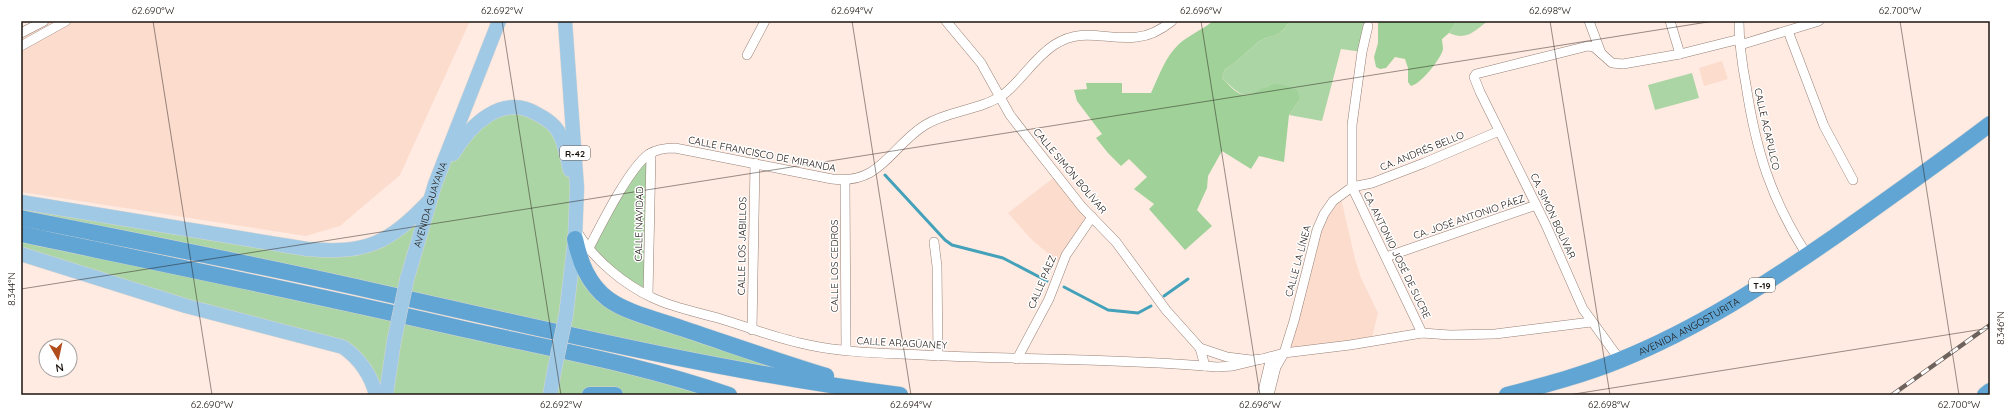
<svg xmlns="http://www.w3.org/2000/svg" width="2011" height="416" viewBox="0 0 2011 416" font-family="Quicksand,sans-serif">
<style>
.built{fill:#fcdccd}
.green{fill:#acd5a5}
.forest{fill:#9fd198}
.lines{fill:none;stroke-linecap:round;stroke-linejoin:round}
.stream{stroke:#43a1b9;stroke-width:3}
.street-casing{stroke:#978177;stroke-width:10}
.primary-casing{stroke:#d6d5d4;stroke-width:15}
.highway-casing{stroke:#d6d5d4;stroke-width:17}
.street{stroke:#fff;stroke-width:9}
.primary{stroke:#a0c9e5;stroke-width:14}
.highway{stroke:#61a5d4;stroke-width:16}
.rail-casing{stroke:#6e625c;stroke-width:4.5}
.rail{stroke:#fff;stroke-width:3;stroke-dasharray:9;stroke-linecap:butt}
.primary-bridge-casing{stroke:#d6d5d4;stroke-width:15;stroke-linecap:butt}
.primary-bridge{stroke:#a0c9e5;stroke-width:14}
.ticks{fill:none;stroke:#1c1410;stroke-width:1;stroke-opacity:0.45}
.labels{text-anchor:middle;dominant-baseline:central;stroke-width:3;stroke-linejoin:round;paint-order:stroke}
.shield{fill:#fff;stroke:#605a58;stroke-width:1}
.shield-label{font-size:9px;font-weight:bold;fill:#1c1410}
.street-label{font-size:10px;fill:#1c1410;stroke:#fff}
.neatline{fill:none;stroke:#1c1410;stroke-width:1.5}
.ticks-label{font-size:10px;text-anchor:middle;fill:#1c1410}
</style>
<rect width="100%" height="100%" fill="#ffebe2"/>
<!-- built -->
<g class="built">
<path d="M44 21H470L400 175 340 226 306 236 21 192V33Z"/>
<path d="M1722 61 1728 79 1704 86 1699 68Z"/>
<path d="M1057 175 1092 217 1062 265 1032 240 1008 213Z"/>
<path d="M1340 194 1355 259 1361 278 1378 313 1371 342 1284 353 1317 230Z"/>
</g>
<!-- green -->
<g class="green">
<path d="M1290 21H1370L1362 52 1341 49 1322 121 1289 115 1300 99 1268 86C1242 100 1243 97 1222 78L1225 69C1238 62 1246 52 1257 43 1271 32 1277 41 1290 21Z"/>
<path d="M1457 21H1488C1474 31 1467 41 1449 33Z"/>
<path d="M1692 73 1699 98 1655 110 1648 85Z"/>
<path d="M525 109 562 140 590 280 653 318 879 392 21 218V202L342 250 407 223 454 152 484 117Z"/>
<path d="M648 155V295L589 248Z"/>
<path d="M21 234 729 395H376L352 353 21 254Z"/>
</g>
<!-- forest -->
<g class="forest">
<path d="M1213 21H1290C1277 41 1272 32 1257 43 1246 52 1238 62 1225 69L1222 78C1237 93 1241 101 1261 89 1266 87 1271 85 1276 84 1283 84 1291 88 1297 90L1300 99 1289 115 1284 162 1259 156 1251 169 1222 151 1208 176 1207 188 1197 210 1212 226 1185 250 1149 209 1154 204 1134 189 1147 177 1129 159 1121 166 1108 153 1096 138 1102 134 1077 101 1074 90 1087 89 1086 83H1122V93H1151C1159 76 1165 57 1179 44 1189 35 1202 30 1213 21Z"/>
<path d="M1378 21H1457L1449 33 1442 39C1442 42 1443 46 1443 49 1441 59 1421 84 1411 86L1408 82V68L1405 59 1395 57 1386 68 1380 69 1376 67 1374 57 1378 43Z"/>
</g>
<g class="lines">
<!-- stream -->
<g class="stream">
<path d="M885 175 945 240 952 245 1003 258 1047 281"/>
<path d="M1064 287 1108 310 1138 313 1151 306"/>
<path d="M1164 296 1188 279"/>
</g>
<defs>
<g id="street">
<path d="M946 21 981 63 1010 115 1034 146 1082 207 1116 242 1166 310 1200 348 1205 366"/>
<path d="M1589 21 1601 53"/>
<path d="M1670 21 1680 54"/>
<path d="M1739 21C1739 42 1742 64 1746 85 1756 151 1771 199 1807 255"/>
<path d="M1368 26 1362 52 1352 125V187L1422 333"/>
<path d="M1788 31 1824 126 1853 180"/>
<path d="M21 33 44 21"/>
<path d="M1740 45 1819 21"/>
<path d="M21 46 66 21"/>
<path d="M747 55 765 21"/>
<path d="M845 181 846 350"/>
<path d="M578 233C594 260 625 285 653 298 674 308 697 312 718 318 748 327 777 339 809 345 846 353 885 353 923 355 1021 360 1119 358 1217 367L1233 366 1262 359"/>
<path d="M934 242 937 266 938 356"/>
<path d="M589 248C601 225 629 168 649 154 657 149 665 148 675 148L832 179C881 185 890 147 925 125 949 110 980 111 1004 94 1022 80 1034 58 1054 45 1083 26 1107 41 1137 37 1150 36 1162 29 1172 21"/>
<path d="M1386 257 1536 205"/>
<path d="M648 295 651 153"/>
<path d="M752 330 755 163"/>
<path d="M1200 348 1227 357 1251 360 1262 359 1284 353 1350 345 1422 333 1450 335 1495 334 1591 322"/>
<path d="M1017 359 1049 299 1066 255 1092 217"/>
<path d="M1620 360 1583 309 1546 225 1480 92 1474 77 1476 74 1588 46 1594 47 1612 63 1623 64 1680 54 1740 39"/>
<path d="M1262 395 1271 357"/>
<path d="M1269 395 1276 367 1284 353 1294 321 1317 230 1324 214 1333 201 1352 187 1372 183 1424 163 1499 131"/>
</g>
<g id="primary">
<path d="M565 21 577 188 575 239 566 315"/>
<path d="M453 154C470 125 502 93 537 114 545 118 553 123 558 131 565 142 567 158 570 170"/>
<path d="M21 202 307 249C367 254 388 244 430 200"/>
<path d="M21 254 186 306 343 347C360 359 371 375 376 395"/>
<path id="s1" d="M407 279 435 184 499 21"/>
<path d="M386 395 394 341"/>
<path d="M550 395 554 372"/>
</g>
<g id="highway">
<path d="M21 218C130 240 239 261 347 285 531 326 713 371 900 395"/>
<path d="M21 234C169 265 316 295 463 329 552 349 643 365 729 395"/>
<path d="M575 239C580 262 588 284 608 299 627 313 659 320 681 328 729 344 777 361 826 376"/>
<path d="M590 395H615"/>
<path id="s2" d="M1507 395C1545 385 1583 375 1620 360 1697 329 1766 284 1834 237 1886 200 1939 163 1990 124"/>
<path d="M1985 395 1990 391"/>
</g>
</defs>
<!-- street casing -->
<use href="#street" class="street-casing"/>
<!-- primary casing -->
<use href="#primary" class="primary-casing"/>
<!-- highway casing -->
<use href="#highway" class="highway-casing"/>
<!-- street -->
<use href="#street" class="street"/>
<!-- primary -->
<use href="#primary" class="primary"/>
<!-- highway -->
<use href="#highway" class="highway"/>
<defs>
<path id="rail" d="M1892 395 1990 325"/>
</defs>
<!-- rail casing -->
<use href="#rail" class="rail-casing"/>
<!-- rail -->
<use href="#rail" class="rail"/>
<defs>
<g id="primary-bridge">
<path d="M394 341 407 279"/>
<path d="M554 372 566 315"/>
</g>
</defs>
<!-- primary-bridge casing -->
<use href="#primary-bridge" class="primary-bridge-casing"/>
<!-- primary-bridge -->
<use href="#primary-bridge" class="primary-bridge"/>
</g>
<!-- ticks -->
<path class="ticks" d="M153 21 212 395M502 21 561 395M852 21 911 395M1201 21 1260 395M1550 21 1610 395M1900 21 1959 395M21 289 1714 21M1568 395 1990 328"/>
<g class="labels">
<!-- shield labels -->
<g class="shield">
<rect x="560" y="146" width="30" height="14" rx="3"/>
<rect x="1749" y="278" width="26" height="14" rx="3"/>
</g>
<g class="shield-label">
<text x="575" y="153">R-42</text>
<text x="1762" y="285">T-19</text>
</g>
<!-- street labels -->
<g class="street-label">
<text transform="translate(1767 129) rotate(77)">CALLE ACAPULCO</text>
<text transform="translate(1422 151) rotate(-22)">CA. ANDRÉS BELLO</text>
<text transform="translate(762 154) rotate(11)">CALLE FRANCISCO DE MIRANDA</text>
<text transform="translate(1070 171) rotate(50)">CALLE SIMÓN BOLÍVAR</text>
<text stroke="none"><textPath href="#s1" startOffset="78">AVENIDA GUAYANA</textPath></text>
<text transform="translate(1553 216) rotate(65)">CA. SIMÓN BOLÍVAR</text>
<text transform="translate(1469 217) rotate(-19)">CA. JOSÉ ANTONIO PÁEZ</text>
<text transform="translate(639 224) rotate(-89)">CALLE NAVIDAD</text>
<text transform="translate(742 246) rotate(-89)">CALLE LOS JABILLOS</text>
<text transform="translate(1397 255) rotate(64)">CA. ANTONIO JOSÉ DE SUCRE</text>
<text transform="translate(1298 261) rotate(-75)">CALLE LA LÍNEA</text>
<text transform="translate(834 266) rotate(-90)">CALLE LOS CEDROS</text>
<text transform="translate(1042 282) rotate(-67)">CALLE PÁEZ</text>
<text stroke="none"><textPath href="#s2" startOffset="195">AVENIDA ANGOSTURITA</textPath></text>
<text transform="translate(902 343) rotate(3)">CALLE ARAGÜANEY</text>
</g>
</g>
<!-- border -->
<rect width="2011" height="416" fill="none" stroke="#ffffff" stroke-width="44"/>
<!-- north arrow -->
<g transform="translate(58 358) rotate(171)"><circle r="19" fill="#ffffff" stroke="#a4a19f"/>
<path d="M0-3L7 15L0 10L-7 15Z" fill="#b14c1c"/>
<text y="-6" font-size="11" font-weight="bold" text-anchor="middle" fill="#1c1410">N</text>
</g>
<rect x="22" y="22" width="1967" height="372" class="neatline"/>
<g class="ticks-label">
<text x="153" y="14">62.690°W</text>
<text x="502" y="14">62.692°W</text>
<text x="852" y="14">62.694°W</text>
<text x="1201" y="14">62.696°W</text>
<text x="1550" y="14">62.698°W</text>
<text x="1900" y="14">62.700°W</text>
<text transform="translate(11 289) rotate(-90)" y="4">8.344°N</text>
<text transform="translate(2000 328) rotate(-90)" y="4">8.346°N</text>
<text x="212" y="408">62.690°W</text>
<text x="561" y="408">62.692°W</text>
<text x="911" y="408">62.694°W</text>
<text x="1260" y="408">62.696°W</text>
<text x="1609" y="408">62.698°W</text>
<text x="1959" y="408">62.700°W</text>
</g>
</svg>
